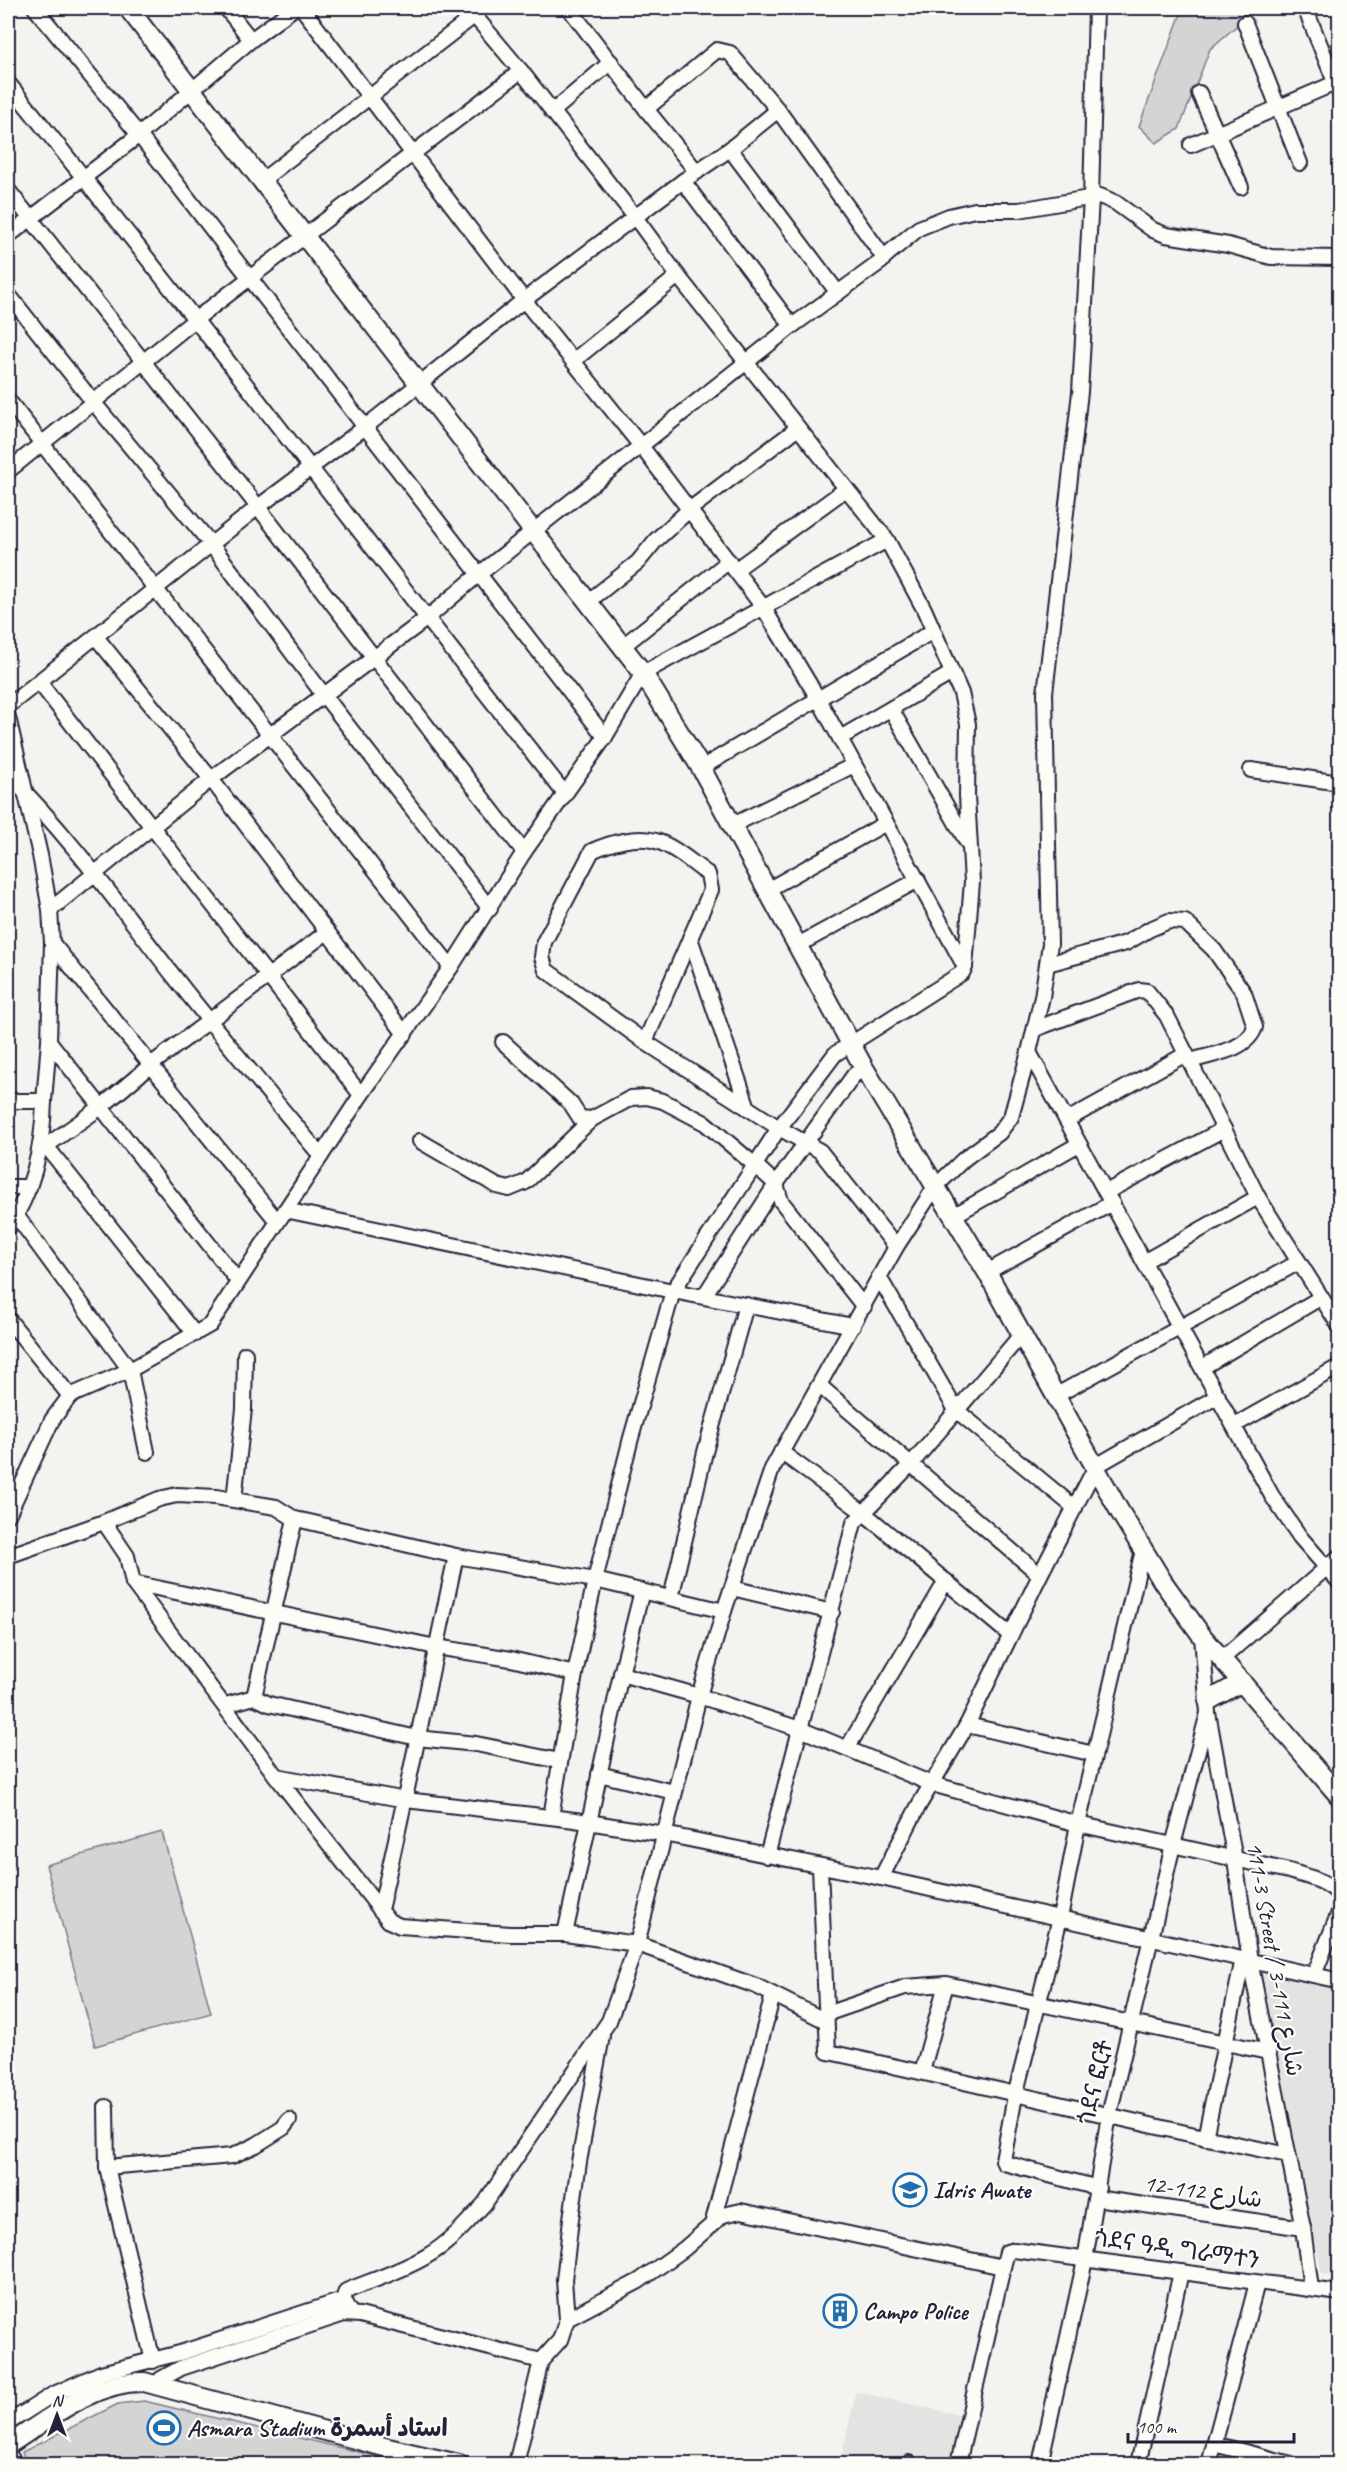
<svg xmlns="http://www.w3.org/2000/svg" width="1347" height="2472" viewBox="0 0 1347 2472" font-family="Caveat,'Playpen Sans Arabic','Noto Sans Ethiopic',sans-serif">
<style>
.built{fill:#e4e3e2}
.green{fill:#d5d4d5;stroke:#7c7b88;stroke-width:1.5}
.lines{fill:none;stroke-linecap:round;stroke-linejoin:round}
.street-casing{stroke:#22223b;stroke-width:18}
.secondary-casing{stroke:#22223b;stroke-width:22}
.highway-casing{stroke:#22223b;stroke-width:28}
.street{stroke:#fdfcf7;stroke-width:14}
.secondary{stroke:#fdfcf7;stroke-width:18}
.highway{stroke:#fdfcf7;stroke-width:24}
.labels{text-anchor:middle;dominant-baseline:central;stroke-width:4.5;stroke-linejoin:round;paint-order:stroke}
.street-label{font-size:24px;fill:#22223b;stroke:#fdfcf7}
.poi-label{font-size:24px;font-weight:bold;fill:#22223b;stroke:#fdfcf7;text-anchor:start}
</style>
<rect width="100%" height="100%" fill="#f4f3ef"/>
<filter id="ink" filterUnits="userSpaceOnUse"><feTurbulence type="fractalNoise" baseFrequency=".0167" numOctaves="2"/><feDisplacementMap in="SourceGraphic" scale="12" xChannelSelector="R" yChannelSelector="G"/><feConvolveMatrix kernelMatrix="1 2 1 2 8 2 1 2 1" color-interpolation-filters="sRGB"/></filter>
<g filter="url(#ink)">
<!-- built -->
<g class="built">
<path d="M1261 1968 1339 1986V2277L1322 2274Z"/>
<path d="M856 2392 965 2416 953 2464H864L841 2459Z"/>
</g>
<!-- green -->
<g class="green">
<path d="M1183 8H1257L1210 49 1179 129 1156 143 1139 126Z"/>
<path d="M162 1832 211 2013 95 2046 46 1865Z"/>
<path d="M144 2401 409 2464H27L22 2452 118 2404Z"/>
</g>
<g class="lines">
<defs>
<g id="street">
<path d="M35 8 139 135 605 737"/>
<path d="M226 8 251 40"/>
<path d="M302 8 524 300 641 446 763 607 819 700 965 967 962 973 835 1054 779 1128 673 1291 631 1438 595 1580 575 1674 551 1817"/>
<path d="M468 8 521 71 635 217 678 276 887 540 924 609 961 693 968 724 967 796 972 882 965 967"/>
<path d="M569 8 646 109 697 172"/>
<path d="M1305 8 1340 94"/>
<path d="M1245 23 1300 163"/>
<path d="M8 83C197 317 378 558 565 794"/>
<path d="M1199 93 1241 187"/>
<path d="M552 112 611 62"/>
<path d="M1191 145 1340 81"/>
<path d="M730 149 838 293"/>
<path d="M261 181 474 16"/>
<path d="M683 181 792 326"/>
<path d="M8 190 258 507 524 852"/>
<path d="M8 236 139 135 251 40 294 8"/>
<path d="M883 258 919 228 949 216 975 210H1019L1100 196 1116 203 1153 230 1166 235 1228 245 1271 257 1340 258"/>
<path d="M8 294 94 403 211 544 323 694 490 909"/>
<path d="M573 361 678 276"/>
<path d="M8 400 451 967"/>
<path d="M8 471 196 319 521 71"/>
<path d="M735 570 846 489"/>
<path d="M589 601 638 562 656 540 689 510 798 428"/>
<path d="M96 637 211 779 405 1034"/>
<path d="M623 646 729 561"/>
<path d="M39 682 361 1095"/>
<path d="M8 706 258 507 364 428 524 300 683 181 730 149 778 110"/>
<path d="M891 709 967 842"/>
<path d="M8 717 40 855 50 910 52 943 49 1041 44 1101H8"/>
<path d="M840 738 952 673"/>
<path d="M701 768 933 631"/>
<path d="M1251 770 1340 783"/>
<path d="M8 775C70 836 122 910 176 979 223 1039 272 1097 321 1156"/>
<path d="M733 825 854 765"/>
<path d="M767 890 886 823"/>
<path d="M50 910 211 779 426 619 478 575 792 326 882 261V255L778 110 730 53 717 50 646 109"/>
<path d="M690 938 748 1108"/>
<path d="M52 943 277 1221"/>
<path d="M798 945 918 880"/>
<path d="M1047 964 1126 943 1150 929 1169 921 1185 922 1214 950 1244 993 1255 1027C1247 1051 1212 1054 1190 1061"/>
<path d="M1035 1029 1139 990 1147 991 1167 1016 1258 1197 1340 1327"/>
<path d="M49 1041 238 1281"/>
<path d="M503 1042 571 1104 580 1118 592 1119 631 1098 647 1097 663 1101 705 1123 756 1166 776 1184 781 1201 864 1307"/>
<path d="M645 1042 711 890 708 874C692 863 674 846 656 841 637 835 609 843 592 851L544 942 542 957 546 970 645 1042 779 1128 820 1151 896 1247"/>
<path d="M1029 1052 1272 1496 1300 1537 1340 1583"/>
<path d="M1067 1120 1186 1054"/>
<path d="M420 1141 497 1186 509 1189 526 1182 592 1119"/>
<path d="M47 1147 195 1334"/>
<path d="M39 1151 101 1107 152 1064 327 932"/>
<path d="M8 1187H29"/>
<path d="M1106 1192 1224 1129"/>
<path d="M285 1210 673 1291 853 1326"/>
<path d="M16 1215 130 1370 147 1452"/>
<path d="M953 1216 1079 1144"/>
<path d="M8 1228C34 1190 43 1146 44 1101"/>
<path d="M1145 1261 1258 1197"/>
<path d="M987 1272 1112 1203"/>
<path d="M879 1277 956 1410 1075 1508"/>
<path d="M704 1296 776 1184 854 1075 864 1068"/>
<path d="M8 1319 70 1396"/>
<path d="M1203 1367 1320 1298"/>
<path d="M820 1386 1040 1575"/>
<path d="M1057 1395 1299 1262"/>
<path d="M1235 1425 1340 1366"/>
<path d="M781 1452 864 1513 1010 1635"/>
<path d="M234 1500 244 1409 245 1354"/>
<path d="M8 1515 52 1420 70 1396 130 1370 210 1325 361 1095 451 967 524 852 605 737 643 673 887 540"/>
<path d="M104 1522 127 1556 133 1583 276 1776 389 1921 400 1926 510 1934H565L637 1944 699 1696 724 1611 772 1469 896 1247 935 1187 964 1159 999 1133 1011 1117 1029 1052 1042 997 1050 944 1045 693 1080 392 1091 198 1096 8"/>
<path d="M8 1556 104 1522 159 1499 177 1495 216 1497 276 1507 295 1519 305 1521 456 1556 595 1580 724 1611"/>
<path d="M133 1583 436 1647 511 1659 575 1674"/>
<path d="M732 1588 832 1612"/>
<path d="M671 1598 705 1452 746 1305"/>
<path d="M1202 1636 1208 1713 1235 1860 1250 1961 1303 2228 1311 2289"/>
<path d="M1223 1658 1340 1556"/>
<path d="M621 1674 699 1696 800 1729 932 1784 1078 1824 1289 1871C1308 1877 1326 1880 1340 1895"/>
<path d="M254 1697 295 1519"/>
<path d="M226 1705 254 1697 269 1704 417 1738 476 1744 560 1761"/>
<path d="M967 1725 1094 1754"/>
<path d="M848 1747 946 1581"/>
<path d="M599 1774 674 1792"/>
<path d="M276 1776 406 1800 575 1820 664 1834 881 1878 1340 1981"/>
<path d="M767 1856 854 1523 912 1463 1021 1335"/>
<path d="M820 1867 828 2052C982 2084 1134 2124 1288 2155"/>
<path d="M881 1878 919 1805 967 1725 1040 1575 1096 1466 1218 1396"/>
<path d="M380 1910C408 1792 430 1674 456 1556"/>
<path d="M565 1934 621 1674 642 1591"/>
<path d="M1314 1975 1340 1910"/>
<path d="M826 2014 905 1987 946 1984 1268 2052"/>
<path d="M922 2072 946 1984"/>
<path d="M106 2107 107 2167 153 2361"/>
<path d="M1205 2138 1243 1959"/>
<path d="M107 2167 232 2156 256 2145 283 2128 289 2120"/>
<path d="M1098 2188 1004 2163 1003 2160 1015 2096 1060 1918 1078 1824 1143 1550"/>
<path d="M1096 2198 1303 2228"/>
<path d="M713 2221 773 1995"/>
<path d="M351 2314 343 2300 346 2291C373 2280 402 2271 427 2256 450 2243 468 2222 485 2203L609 2021 637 1944 756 1986 826 2021"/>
<path d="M567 2319 639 2281 684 2249 723 2215 741 2211 1003 2267 1007 2252 1014 2250 1340 2293"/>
<path d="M541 2361 560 2340 567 2319 564 2280 571 2219 579 2162 602 2036"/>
<path d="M156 2385 161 2379 181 2368 344 2314 360 2315 541 2361 516 2464"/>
<path d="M8 2423 52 2395 101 2373 180 2353 343 2300"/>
<path d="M1214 2444 1291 2464"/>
<path d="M909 2464V2463"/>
<path d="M958 2464 1003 2267"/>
<path d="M1040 2464 1085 2260 1109 2115 1173 1845 1208 1713"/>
<path d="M1138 2464 1181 2272"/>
<path d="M1209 2464 1257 2283"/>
</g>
<g id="secondary">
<path d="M128 8 643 673 701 768 864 1068 987 1272 1120 1512 1163 1582 1202 1636 1340 1797"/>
<path d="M1208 1701 1242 1682"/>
<path d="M8 2445C49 2419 93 2381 144 2382L388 2448 459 2464"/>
</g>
<path id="highway" d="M8 2462 9 2464"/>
</defs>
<!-- street casing -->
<use href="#street" class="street-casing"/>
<!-- secondary casing -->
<use href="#secondary" class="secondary-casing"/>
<!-- highway casing -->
<use href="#highway" class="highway-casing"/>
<!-- street -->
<use href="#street" class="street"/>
<!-- secondary -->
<use href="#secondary" class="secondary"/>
<!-- highway -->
<use href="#highway" class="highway"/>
</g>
</g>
<!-- icons -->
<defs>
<symbol id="school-ring" viewBox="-11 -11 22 22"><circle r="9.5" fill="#fdfcf7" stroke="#1f6fb2" stroke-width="1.5"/><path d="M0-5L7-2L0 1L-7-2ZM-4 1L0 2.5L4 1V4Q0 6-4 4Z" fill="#1f6fb2"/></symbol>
<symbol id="building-ring" viewBox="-11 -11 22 22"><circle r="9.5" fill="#fdfcf7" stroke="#1f6fb2" stroke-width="1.5"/><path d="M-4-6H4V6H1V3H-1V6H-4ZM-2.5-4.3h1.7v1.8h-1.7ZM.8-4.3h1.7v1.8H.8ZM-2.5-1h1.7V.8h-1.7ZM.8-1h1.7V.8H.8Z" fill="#1f6fb2"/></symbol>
<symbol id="stadium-ring" viewBox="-11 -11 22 22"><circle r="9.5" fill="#fdfcf7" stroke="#1f6fb2" stroke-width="1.5"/><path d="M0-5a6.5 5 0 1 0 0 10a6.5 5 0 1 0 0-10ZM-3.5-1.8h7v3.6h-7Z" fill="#1f6fb2"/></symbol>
</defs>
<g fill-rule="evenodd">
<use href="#school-ring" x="891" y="2171" width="38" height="38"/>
<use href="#building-ring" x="821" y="2292" width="38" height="38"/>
<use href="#stadium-ring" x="145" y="2409" width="38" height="38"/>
</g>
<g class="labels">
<!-- street labels -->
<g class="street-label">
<text transform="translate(1275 1959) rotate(80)">111-3 Street / شارع 111-3</text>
<text transform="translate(1095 2082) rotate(-77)">ጎደና ፎርቶ</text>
<text transform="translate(1203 2191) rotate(8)">شارع 112-12</text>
<text transform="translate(1177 2249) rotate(8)">ጎደና ዓዲ ግራማተን</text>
</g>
<!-- poi labels -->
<g class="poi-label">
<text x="933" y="2190">Idris Awate</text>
<text x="863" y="2311">Campo Police</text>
<text x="187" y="2428">Asmara Stadium استاد أسمرة</text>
</g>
</g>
<!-- margin -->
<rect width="1347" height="2472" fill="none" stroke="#fdfcf7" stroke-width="30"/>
<rect x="15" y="15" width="1317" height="2442" fill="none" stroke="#22223b" stroke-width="2" filter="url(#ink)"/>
<!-- north arrow -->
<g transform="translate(57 2415)" stroke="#fdfcf7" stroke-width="4.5" paint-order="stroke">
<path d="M0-4.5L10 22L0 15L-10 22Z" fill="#22223b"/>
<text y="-9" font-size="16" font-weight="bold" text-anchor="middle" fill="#22223b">N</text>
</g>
<!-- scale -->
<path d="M1128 2433v9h166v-9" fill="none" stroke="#22223b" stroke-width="3"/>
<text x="1137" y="2433" font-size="18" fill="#22223b" stroke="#fdfcf7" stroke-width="4.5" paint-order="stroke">100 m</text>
</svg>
